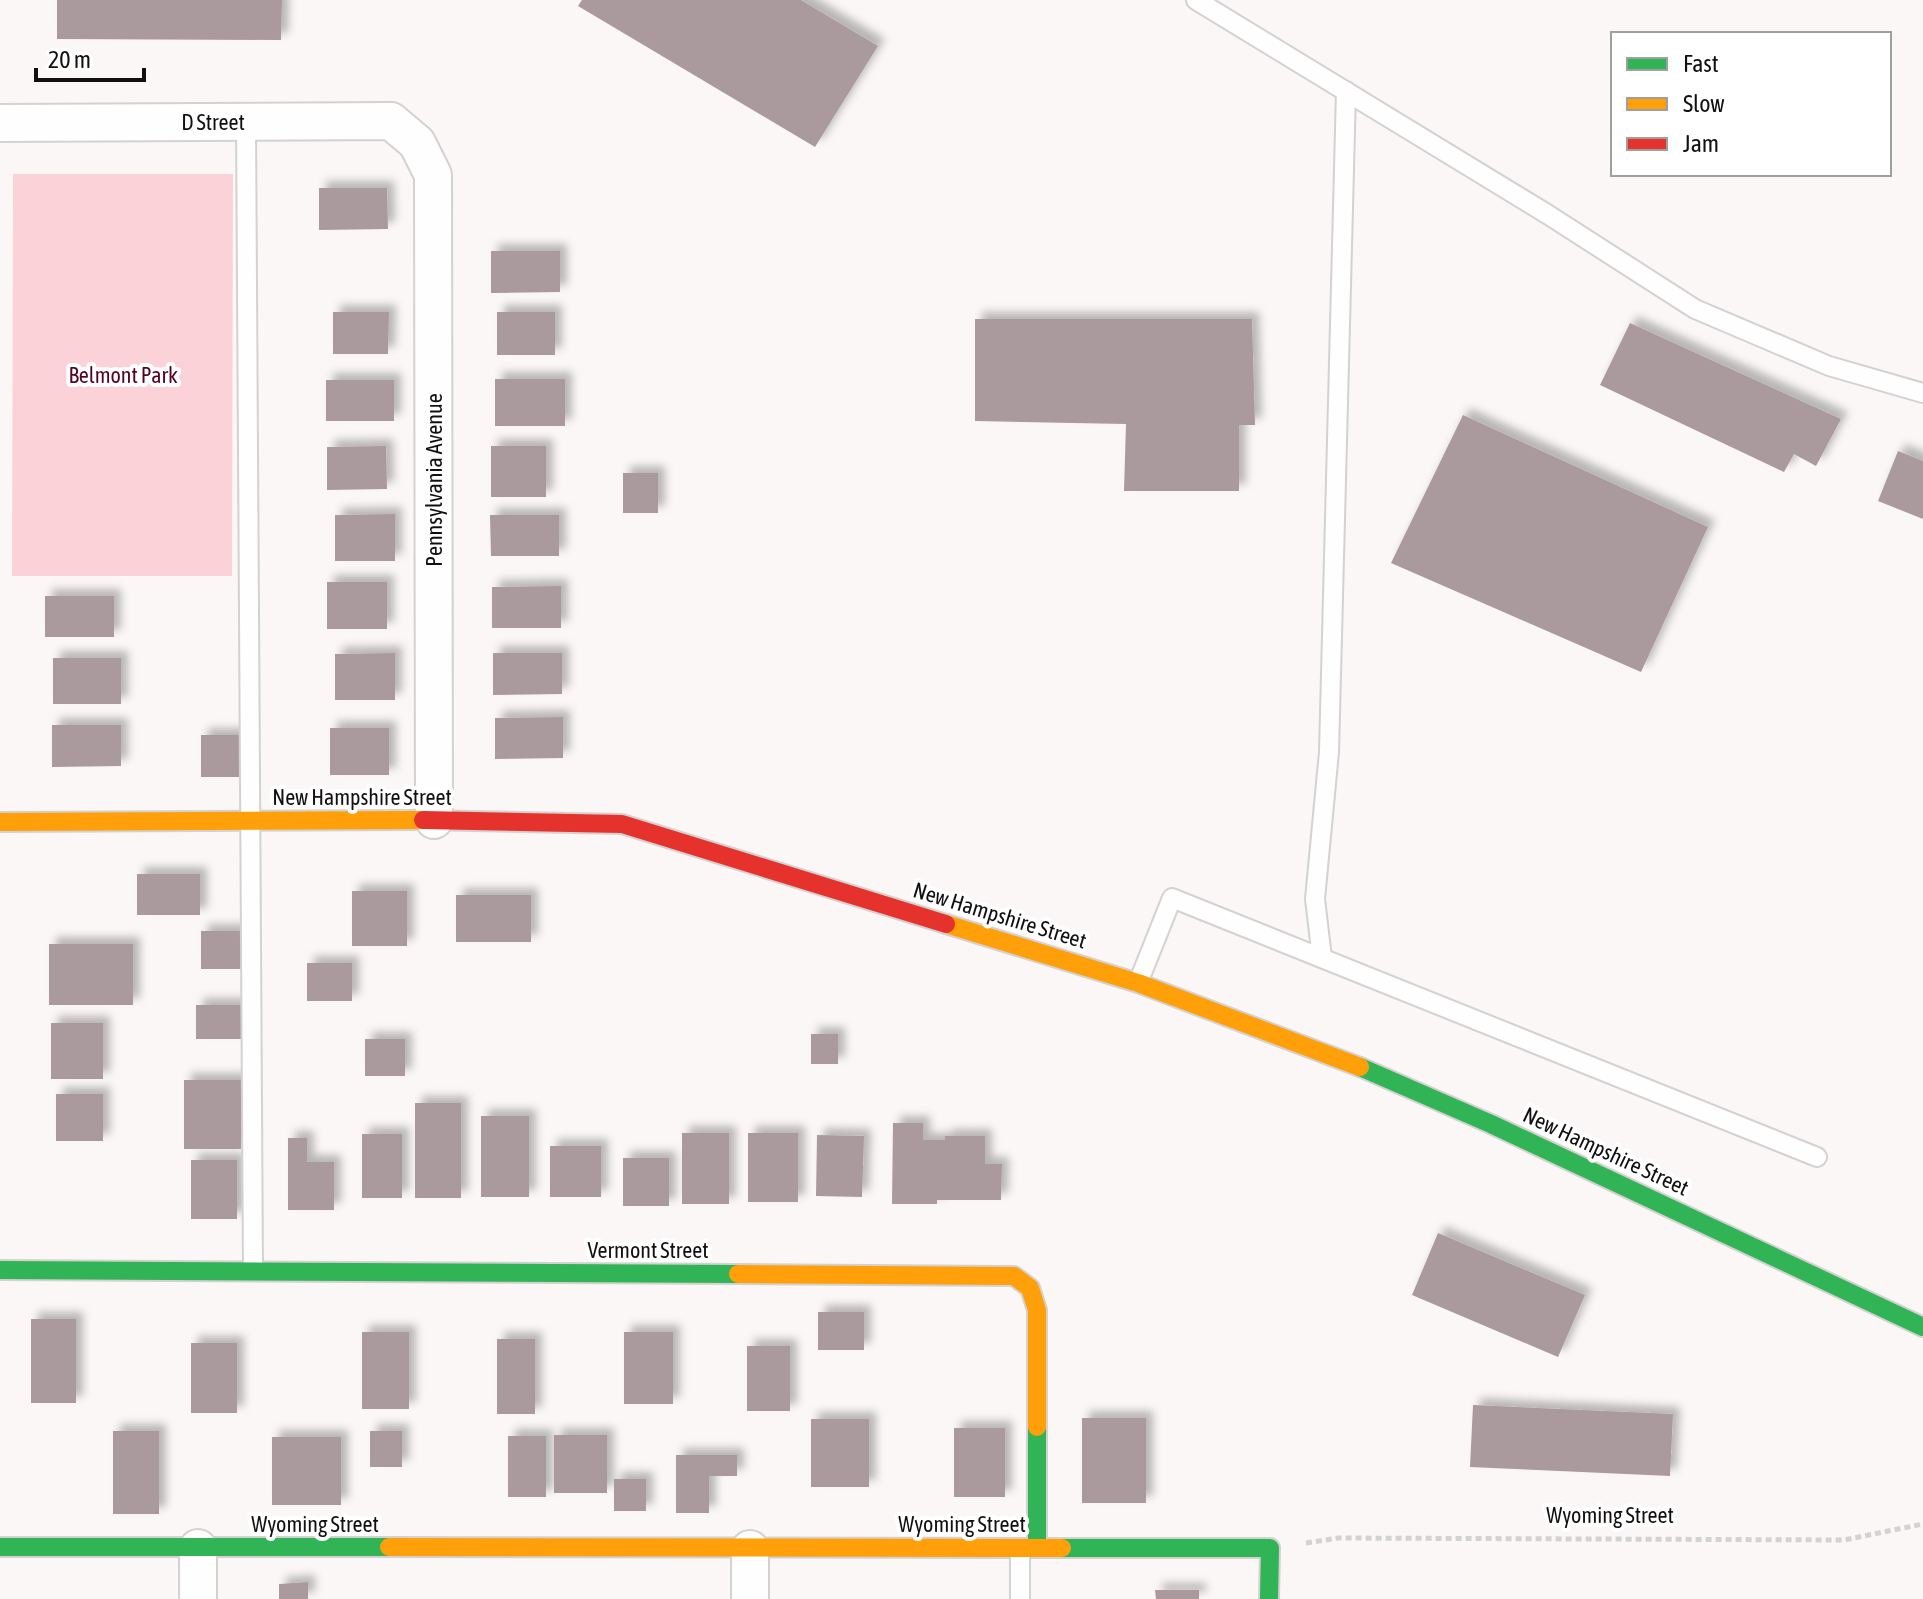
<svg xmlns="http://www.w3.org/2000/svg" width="1923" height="1599" viewBox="0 0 1923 1599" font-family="'Asap Condensed',sans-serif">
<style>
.green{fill:#fcd2d9}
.building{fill:#aa9a9d;filter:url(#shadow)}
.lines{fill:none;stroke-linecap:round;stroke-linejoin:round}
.lane-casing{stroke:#d4d1d1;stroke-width:22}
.street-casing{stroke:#d4d1d1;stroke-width:40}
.fast-casing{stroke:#d4d1d1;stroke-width:22}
.slow-casing{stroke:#d4d1d1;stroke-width:22}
.jam-casing{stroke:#d4d1d1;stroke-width:22}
.path{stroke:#d3d2d2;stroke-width:5;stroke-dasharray:6 4;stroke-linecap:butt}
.lane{stroke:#fefefe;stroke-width:18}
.street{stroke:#fefefe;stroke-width:36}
.fast{stroke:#30b455;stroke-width:18}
.slow{stroke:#ff9f0a;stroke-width:18}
.jam{stroke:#e5322d;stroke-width:18}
.labels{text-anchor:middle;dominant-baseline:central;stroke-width:8;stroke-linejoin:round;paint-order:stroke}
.street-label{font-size:22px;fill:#110f0f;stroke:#fff}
.park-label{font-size:22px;fill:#530421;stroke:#fff}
</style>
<defs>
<filter id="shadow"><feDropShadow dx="7" dy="-7" stdDeviation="4" flood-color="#0004"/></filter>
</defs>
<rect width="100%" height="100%" fill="#fbf7f7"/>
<!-- green -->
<path class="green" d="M13 174H233L232 576H12Z"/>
<!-- building -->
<g class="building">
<path d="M57 0H282L281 40 57 39Z"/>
<path d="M582 0H801L878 46 815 147 578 6Z"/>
<path d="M319 188H387L388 229 319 230Z"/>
<path d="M491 251H560V292L491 293Z"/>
<path d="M333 312H389L388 354H333Z"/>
<rect x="497" y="312" width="58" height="43"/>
<path d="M975 319H1252L1255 425H1239V491H1124L1126 424 975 421Z"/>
<path d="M1630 323 1841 419 1816 466 1794 454 1784 472 1600 385Z"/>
<rect x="495" y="379" width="70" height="47"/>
<rect x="326" y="380" width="68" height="41"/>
<path d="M1463 415 1708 527 1641 672 1391 563Z"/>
<path d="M386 446 387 489 327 490V447Z"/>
<rect x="491" y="446" width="55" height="51"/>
<path d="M1898 451 1923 461V519L1878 501Z"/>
<rect x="623" y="473" width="35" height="40"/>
<path d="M395 514V561H335V515Z"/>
<path d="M490 515H559V556H491Z"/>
<rect x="327" y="582" width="60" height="47"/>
<path d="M561 586V628H492V587Z"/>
<rect x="45" y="596" width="69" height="41"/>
<path d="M395 653V700H335V654Z"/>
<path d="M493 653H562V694L493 695Z"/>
<rect x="53" y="658" width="68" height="46"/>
<path d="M563 717V758L495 759V718Z"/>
<path d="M52 725H121V766L52 767Z"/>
<rect x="330" y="728" width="59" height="47"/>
<rect x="201" y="735" width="38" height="42"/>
<rect x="137" y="874" width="63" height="41"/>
<rect x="352" y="891" width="55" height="55"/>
<rect x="456" y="895" width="75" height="47"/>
<rect x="201" y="931" width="41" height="38"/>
<rect x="49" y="944" width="84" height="61"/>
<rect x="307" y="963" width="45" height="38"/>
<rect x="196" y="1005" width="46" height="34"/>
<rect x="51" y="1023" width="52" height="56"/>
<rect x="811" y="1034" width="27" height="30"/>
<rect x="365" y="1039" width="40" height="37"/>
<rect x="184" y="1080" width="57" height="69"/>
<rect x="56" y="1094" width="47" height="47"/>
<rect x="415" y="1103" width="46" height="95"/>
<rect x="481" y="1116" width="48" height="81"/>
<path d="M893 1123H923V1140H945V1136H985V1164H1002L1001 1200H937V1204H892Z"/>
<rect x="682" y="1133" width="47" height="71"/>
<rect x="748" y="1133" width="50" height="69"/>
<rect x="362" y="1134" width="40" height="64"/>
<path d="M817 1135 864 1136 862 1197 816 1196Z"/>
<path d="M288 1138H307V1162H334V1210H288Z"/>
<rect x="550" y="1146" width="51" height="51"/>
<rect x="623" y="1158" width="46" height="48"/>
<rect x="191" y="1160" width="46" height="59"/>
<path d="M1438 1233 1585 1295 1558 1357 1412 1295Z"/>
<rect x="818" y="1312" width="46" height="38"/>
<rect x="31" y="1319" width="45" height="84"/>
<rect x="362" y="1332" width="47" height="77"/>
<rect x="624" y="1332" width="49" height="72"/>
<rect x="497" y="1339" width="38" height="75"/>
<rect x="191" y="1343" width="46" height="70"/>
<rect x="747" y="1346" width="43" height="65"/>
<path d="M1473 1405 1673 1414 1670 1476 1470 1467Z"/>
<rect x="1082" y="1418" width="64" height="85"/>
<rect x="811" y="1419" width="58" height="68"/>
<rect x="954" y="1428" width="51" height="69"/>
<rect x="113" y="1431" width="46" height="83"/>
<rect x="370" y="1431" width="32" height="36"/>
<rect x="554" y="1435" width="53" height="58"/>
<rect x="508" y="1436" width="38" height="61"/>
<rect x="272" y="1437" width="69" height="68"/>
<path d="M676 1455H737V1476H709V1513H676Z"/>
<rect x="614" y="1479" width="32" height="32"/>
<path d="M308 1582V1599H279V1584Z"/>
<path d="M1155 1590H1199V1599H1156Z"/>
</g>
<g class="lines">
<defs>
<g id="lane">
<path d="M1196 0 1547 214 1695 309 1829 366 1923 393"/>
<path d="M246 121 253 1271"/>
<path d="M1322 958 1315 899 1329 752 1346 91"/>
<path d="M1138 983 1172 898 1817 1157"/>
<path d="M1020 1599V1548"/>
</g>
<g id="street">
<path d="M0 123 391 121 417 143 433 175 434 820"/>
<path d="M198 1548V1599"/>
<path d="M750 1599V1549"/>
</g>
<g id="fast">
<path d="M1360 1067 1491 1124 1923 1327"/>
<path d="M0 1270 738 1274"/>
<path d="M1037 1427V1548"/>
<path d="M0 1547H389"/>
<path d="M1062 1548H1270L1269 1599"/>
</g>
<g id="slow">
<path d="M0 822 423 820"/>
<path d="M946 924 1138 983 1360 1067"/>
<path d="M738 1274 1014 1276 1030 1288 1037 1310V1427"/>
<path d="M389 1547 1062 1548"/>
</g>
<path id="jam" d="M423 820 622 824 946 924"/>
</defs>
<!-- lane casing -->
<use href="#lane" class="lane-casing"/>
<!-- street casing -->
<use href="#street" class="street-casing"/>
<!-- fast casing -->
<use href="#fast" class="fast-casing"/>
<!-- slow casing -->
<use href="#slow" class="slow-casing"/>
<!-- jam casing -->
<use href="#jam" class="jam-casing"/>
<!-- path -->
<path class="path" d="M1306 1543 1338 1538 1844 1540 1923 1524"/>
<!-- lane -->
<use href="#lane" class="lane"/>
<!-- street -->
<use href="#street" class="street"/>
<!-- fast -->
<use href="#fast" class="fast"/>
<!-- slow -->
<use href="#slow" class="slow"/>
<!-- jam -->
<use href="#jam" class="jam"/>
</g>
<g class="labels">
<!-- street labels -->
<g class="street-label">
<text x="213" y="122">D Street</text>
<text transform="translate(434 480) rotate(-90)">Pennsylvania Avenue</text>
<text x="362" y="797">New Hampshire Street</text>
<text transform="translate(1000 915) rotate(17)">New Hampshire Street</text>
<text transform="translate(1606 1151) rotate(25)">New Hampshire Street</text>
<text x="648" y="1250">Vermont Street</text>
<text x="1610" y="1515">Wyoming Street</text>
<text x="315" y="1524">Wyoming Street</text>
<text x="962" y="1524">Wyoming Street</text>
</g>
<!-- park labels -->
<g class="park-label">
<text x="123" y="375">Belmont Park</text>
</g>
</g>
<!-- legend -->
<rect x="1611" y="32" width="280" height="144" fill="#ffffff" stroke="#a09f9f" stroke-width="2"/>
<rect x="1627" y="58" width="40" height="12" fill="#30b455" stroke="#a09f9f" stroke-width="2"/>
<text x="1683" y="72" font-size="24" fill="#110f0f">Fast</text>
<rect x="1627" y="98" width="40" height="12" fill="#ff9f0a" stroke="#a09f9f" stroke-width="2"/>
<text x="1683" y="112" font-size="24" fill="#110f0f">Slow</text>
<rect x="1627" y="138" width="40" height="12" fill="#e5322d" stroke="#a09f9f" stroke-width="2"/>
<text x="1683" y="152" font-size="24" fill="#110f0f">Jam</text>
<!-- scale -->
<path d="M36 68v12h108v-12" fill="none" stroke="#110f0f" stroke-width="4"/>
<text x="48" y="68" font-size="24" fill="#110f0f" stroke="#ffffff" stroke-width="6" paint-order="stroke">20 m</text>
</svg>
